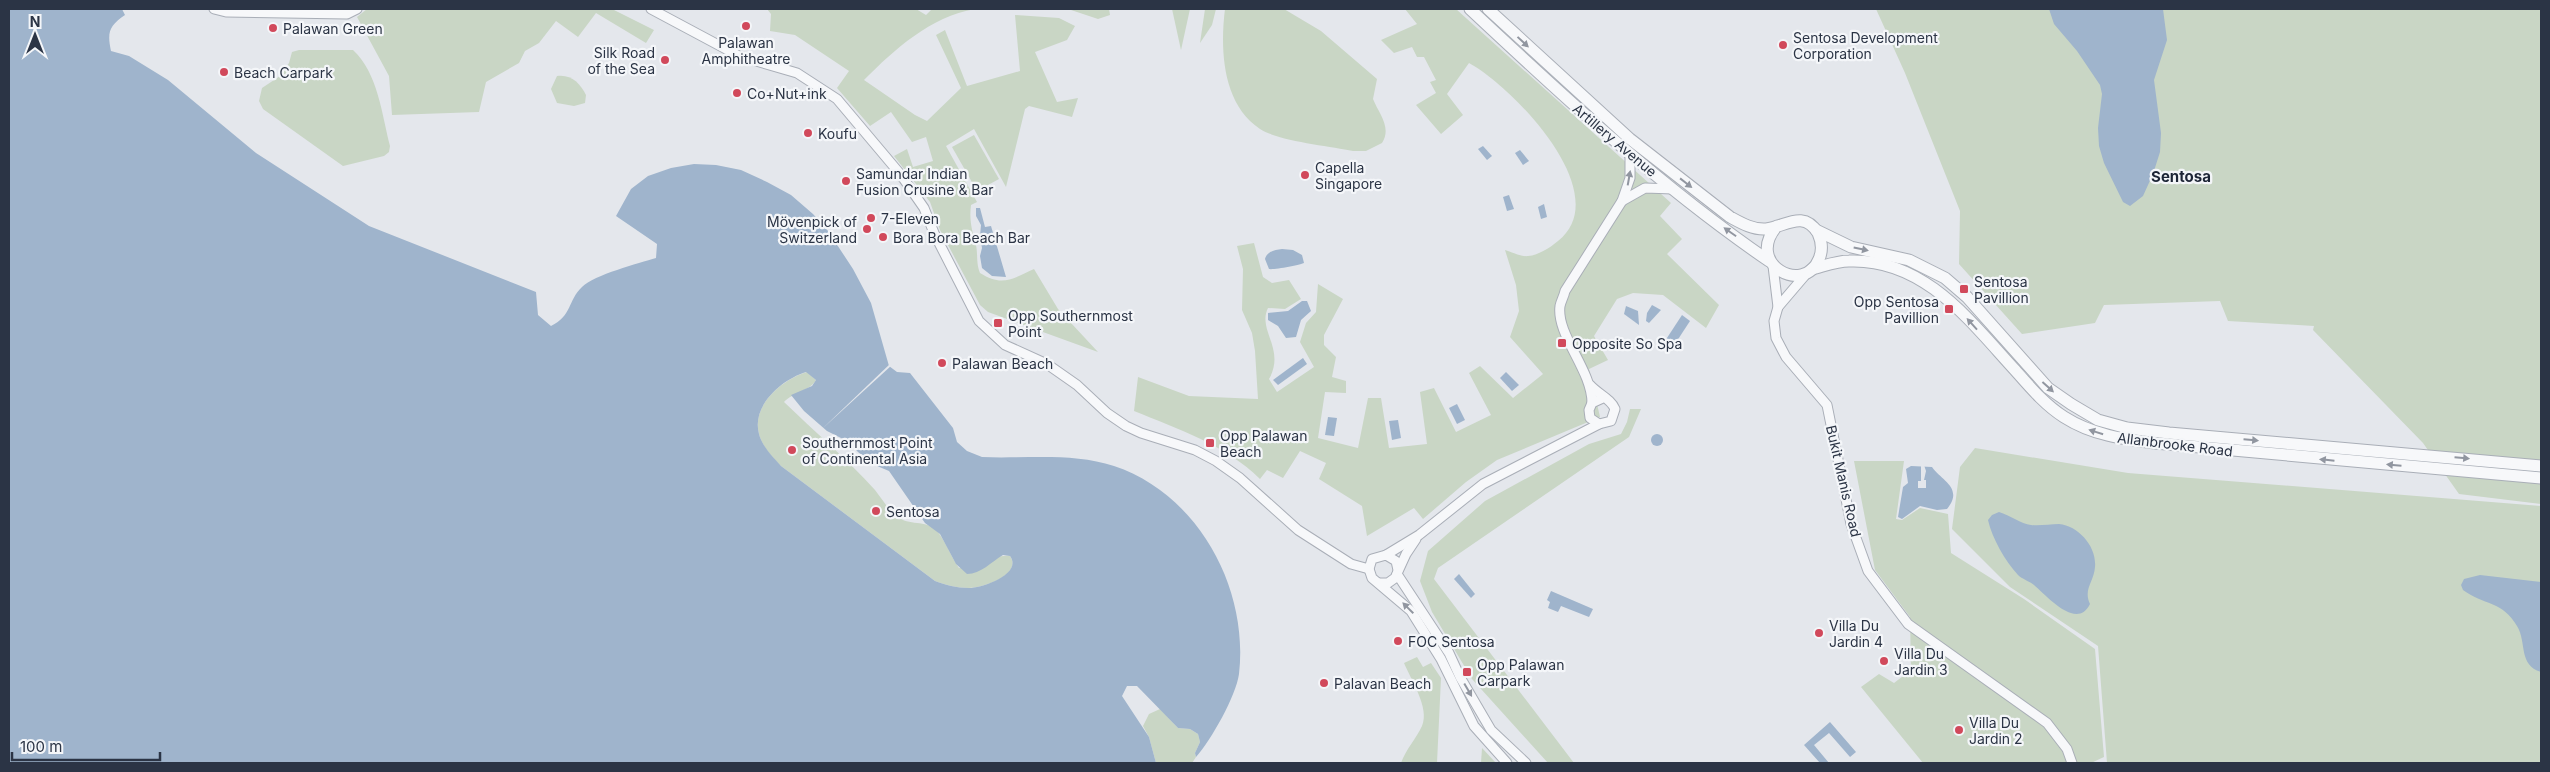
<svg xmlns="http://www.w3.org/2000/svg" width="2550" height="772" viewBox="0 0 2550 772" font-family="Inter,sans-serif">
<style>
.green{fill:#c9d6c5}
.water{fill:#9fb4cc;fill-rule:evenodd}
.pier{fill:#e4e7ec}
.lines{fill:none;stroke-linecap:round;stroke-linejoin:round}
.minor-casing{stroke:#a9aeb7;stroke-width:11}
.tertiary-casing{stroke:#a9aeb7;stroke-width:13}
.minor{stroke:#f7f8fa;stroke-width:9}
.tertiary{stroke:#f7f8fa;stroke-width:11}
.oneway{fill:#9196a0}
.poi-dot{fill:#d1495b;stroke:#f4f6f9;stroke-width:2}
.labels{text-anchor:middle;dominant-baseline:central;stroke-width:4.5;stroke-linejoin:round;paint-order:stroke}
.poi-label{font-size:14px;fill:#2b3445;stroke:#f4f6f9;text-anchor:start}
.street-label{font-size:14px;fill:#2b3445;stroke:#f4f6f9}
.neighbourhood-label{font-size:15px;font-weight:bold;fill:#1d2536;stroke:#f4f6f9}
</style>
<rect width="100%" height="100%" fill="#e4e7ec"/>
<!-- green -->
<g class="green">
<path d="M367 9H612L654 30 646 43 596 13 578 37 556 21 539 43 525 51 519 63 486 82 479 112 392 115 389 76 357 17Z"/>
<path d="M767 9H916L926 15 932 9H975C930 17 895 49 864 80L915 115 927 121 961 88 936 35 945 30 967 86 1020 71 1015 15 1059 18 1075 26 1067 40 1035 52 1057 102 1078 98 1072 117 1029 106 1025 109 1006 187 974 129 946 146 977 202 971 205C969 220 972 231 976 245 978 255 976 263 980 273 1002 287 1012 279 1034 269L1058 309 1098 352 988 312 980 305 940 230 930 202 894 156 907 149 913 167 933 161 926 137 912 142 891 112 870 126 837 88 849 71 795 35 770 31 771 14Z"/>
<path d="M1068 9H1109L1110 15 1098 19Z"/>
<path d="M1172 9H1190L1181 50Z"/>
<path d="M1205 9H1216L1212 25 1200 43Z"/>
<path d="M1225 9H1284L1321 31 1377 79 1373 99C1379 114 1392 127 1382 143L1366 151H1353C1330 146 1278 141 1260 129 1222 104 1220 49 1225 9Z"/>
<path d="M1405 9H1456L1671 203 1660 216 1682 239 1667 254 1719 305 1706 328 1663 295 1633 293 1617 299 1594 336 1608 360 1589 369 1600 417 1497 460 1466 482 1423 519 1414 508 1367 536 1362 506 1319 479 1326 463 1300 451 1283 478 1267 470 1260 479C1226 445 1178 429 1134 411L1138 377 1189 396 1258 399 1255 351 1252 333 1242 310 1243 269 1237 246 1254 243 1263 277 1272 283 1289 280 1301 299 1285 309 1268 308C1257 330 1286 349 1269 379L1277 392 1314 367 1300 342 1306 323 1316 312 1318 284 1343 299 1324 335V345L1336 357 1332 377 1346 381V393L1325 392 1318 438 1358 448 1368 398H1381L1389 448 1427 444 1420 392 1434 388 1456 432 1491 415 1469 373 1480 366 1513 398 1543 374 1510 337 1519 311 1516 285 1505 250C1512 252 1521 257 1528 256 1537 256 1551 247 1558 241 1617 194 1513 87 1469 63L1447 94 1463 115 1441 134 1416 105 1436 93 1430 82 1436 80 1424 57H1417L1412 47 1394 53 1381 40 1417 24Z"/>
<path d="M1876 9H2541V504L2459 494 2423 443 2313 330 2314 326 2228 321 2220 301 2104 305 2095 323 2022 334 1959 264 1960 211 1905 73Z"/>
<path d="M299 50H353C378 73 382 115 390 146L389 152 384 156 343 166 263 109 259 101 262 88 280 76 289 63 292 52Z"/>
<path d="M557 76C571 74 580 83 586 95L585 103 574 106 557 103 551 89Z"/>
<path d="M974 135 999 179 977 191 952 147Z"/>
<path d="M807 372 816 380C810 391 793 392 784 402 814 431 847 459 875 490 881 498 887 507 894 514 907 527 922 519 935 529 944 537 951 557 959 568 973 564 998 554 1010 556 1023 575 982 588 969 588 956 588 946 585 935 581L781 466C772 457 762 446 759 434 751 405 783 379 807 372Z"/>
<path d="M1630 409H1641L1629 437 1438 568 1434 579 1574 763H1548L1472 679 1432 612 1420 581 1428 551 1485 501 1589 444 1621 434 1627 422Z"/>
<path d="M1975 448 2128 473 2541 506V763H2107L2098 646 2010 587 1952 529 1960 467Z"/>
<path d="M1854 461H1904L1896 519 1902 520 1920 508 1948 514 1951 553 2024 599 2095 649 2104 757 2091 763H1923L1861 687 1879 674 1894 683 1911 670 1910 617 1875 570Z"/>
<path d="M1417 657 1423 667 1431 663 1441 678 1437 763H1401C1406 749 1416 739 1422 726 1430 708 1411 680 1404 663Z"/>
<path d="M1160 709 1178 728 1190 729 1198 734 1200 742 1195 753 1196 757 1192 763H1156L1149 737 1143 726 1149 714Z"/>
<path d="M1482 748 1496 763H1481Z"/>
</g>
<!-- water -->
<g class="water">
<path d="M9 9H122L125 15C109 26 107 32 111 51L129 56 168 80 256 153 369 226 536 292 538 315 551 326C572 316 568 300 582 287 594 275 639 263 656 258L657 244 616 216 631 189 648 176 671 168 694 164 716 165 741 170 767 182 791 195 813 214 828 231 853 269 871 303 889 366 897 372 910 373 953 428 957 442 967 451 982 457C1025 459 1072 452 1114 466 1198 494 1249 588 1239 674 1236 696 1211 740 1196 757L1195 753 1200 742 1198 734 1190 729 1178 728 1137 686H1127L1122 696 1149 737 1156 763H9ZM806 372 816 380 812 386 791 395 804 411 827 431 845 440 870 463 889 471 925 523 940 534 956 564 967 574C981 574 991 562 1003 555L1010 556C1023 574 982 588 969 588 956 588 946 585 935 581L781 466C772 456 762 446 759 434 751 405 783 379 806 372Z"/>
<path d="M2049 9H2163L2167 40 2154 80 2161 133 2160 152 2153 174 2143 196 2130 206 2123 202 2104 163 2099 146 2098 128 2102 94 2100 85 2077 51 2054 24Z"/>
<path d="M1483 146 1492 156 1487 160 1478 149Z"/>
<path d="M1520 150 1529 161 1523 165 1515 153Z"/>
<path d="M1509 195 1514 209 1507 211 1503 197Z"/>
<path d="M1544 204 1547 217 1541 219 1538 207Z"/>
<path d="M976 208H980L985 227 991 226 1006 277 992 276 982 268 980 256 982 248 980 236 981 225 976 216Z"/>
<path d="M1282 249 1293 250 1302 255 1304 263C1300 265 1274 270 1269 269L1265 259C1267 251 1275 250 1282 249Z"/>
<path d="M1302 301H1307L1311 311 1301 320 1296 337 1286 338 1278 326 1268 320V313L1288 311Z"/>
<path d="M1652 305 1661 310 1649 323 1646 321 1647 313Z"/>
<path d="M1626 306 1638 311 1639 325 1624 314Z"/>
<path d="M1682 315 1690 321 1673 347 1665 341Z"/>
<path d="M1303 358 1307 364 1278 385 1273 380Z"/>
<path d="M1506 372 1519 385 1512 391 1500 378Z"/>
<path d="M1457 404 1465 420 1457 424 1449 408Z"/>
<path d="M1328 417 1337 418 1334 436 1325 435Z"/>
<path d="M1398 420 1401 438 1392 440 1389 421Z"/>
<circle cx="1657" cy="440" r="6"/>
<path d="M1911 466 1932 467C1942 481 1964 488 1947 509L1937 510 1920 506 1902 519 1898 517 1903 487 1908 483 1906 469Z"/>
<path d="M1999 512C2010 515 2021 524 2031 525 2040 526 2050 524 2059 524 2079 526 2097 547 2095 567 2094 582 2083 589 2090 604 2077 631 2047 596 2034 585 2029 581 2022 579 2018 575 2005 561 1992 538 1988 520L1992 515Z"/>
<path d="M1459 574 1475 594 1471 598 1454 579Z"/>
<path d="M2480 575 2541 582V672C2518 665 2527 642 2517 626 2503 601 2483 605 2463 590L2461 585 2464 579Z"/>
<path d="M1551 591 1593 609 1589 617 1561 606 1558 612 1548 608 1550 602 1547 600Z"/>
<path d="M1830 722 1856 752 1850 757 1829 733 1814 745 1829 763H1820L1804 745Z"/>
</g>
<!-- pier -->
<g class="pier">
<path d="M891 363 892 365 822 429Z"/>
<path d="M1921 465H1924L1926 471 1924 480H1926V488H1918V481H1921Z"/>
</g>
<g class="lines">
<defs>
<g id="minor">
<path d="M214 9 226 12 347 14 357 9"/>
<path d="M651 9 739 56 797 73 837 99 901 175 924 208 934 233 979 321 1005 345 1047 364 1077 385 1107 413 1126 426 1141 433 1195 450 1216 461 1240 478 1298 530 1351 564 1369 569"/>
<path d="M1622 201 1645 188 1673 189"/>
<path d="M1773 266 1778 307 1774 321 1776 338 1786 357 1827 405 1851 524 1868 571 1908 624 2047 723 2067 749 2072 763"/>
<path d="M1778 307 1807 273"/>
<path d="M1590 385C1598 394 1611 399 1615 409L1611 421 1599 424 1590 418 1589 410 1592 403 1603 398"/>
<path d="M1592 403C1592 370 1556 335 1560 306 1561 301 1564 296 1565 291L1622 201 1630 178V154"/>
<path d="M1386 555 1419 535 1483 484 1599 424"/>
<path d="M1398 570 1396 561 1386 555 1372 559 1369 569 1372 578 1411 611 1441 659 1474 726 1507 763"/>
<path d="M1397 574 1449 653 1460 677 1491 730 1526 763"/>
<path d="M1379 583H1388L1395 578 1406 554 1416 539"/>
</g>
<g id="tertiary">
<path d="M1470 9C1565 98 1661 187 1769 261"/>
<path d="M1488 9 1630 139 1730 217C1741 223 1753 230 1766 229 1785 227 1803 209 1818 233 1822 242 1823 250 1819 259 1804 296 1744 264 1777 226"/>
<path d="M1816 230 1851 247 1909 260 1945 278 1967 297 2048 388 2071 404 2098 420 2127 428 2169 433 2541 466"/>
<path d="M1812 269C1824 266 1837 261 1849 261 1924 258 1970 321 2015 370 2030 387 2045 405 2064 417 2092 435 2123 439 2155 443L2541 478"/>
</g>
</defs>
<!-- minor casing -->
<use href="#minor" class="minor-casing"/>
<!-- tertiary casing -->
<use href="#tertiary" class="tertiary-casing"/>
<!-- minor -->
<use href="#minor" class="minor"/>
<!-- tertiary -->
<use href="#tertiary" class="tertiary"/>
</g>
<!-- one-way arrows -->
<defs><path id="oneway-solid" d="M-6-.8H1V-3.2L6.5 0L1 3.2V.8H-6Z" transform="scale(1.25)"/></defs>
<g class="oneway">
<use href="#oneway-solid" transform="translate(1523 42) rotate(43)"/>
<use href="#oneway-solid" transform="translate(1629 178) rotate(-80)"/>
<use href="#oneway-solid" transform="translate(1686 183) rotate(38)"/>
<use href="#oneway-solid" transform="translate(1730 232) rotate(-145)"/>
<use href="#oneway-solid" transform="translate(1861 249) rotate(12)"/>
<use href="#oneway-solid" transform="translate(1972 324) rotate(-132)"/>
<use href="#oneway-solid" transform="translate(2048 387) rotate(42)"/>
<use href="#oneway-solid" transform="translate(2096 432) rotate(-162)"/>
<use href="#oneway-solid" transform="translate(2251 440) rotate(5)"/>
<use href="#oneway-solid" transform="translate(2462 458) rotate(5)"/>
<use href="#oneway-solid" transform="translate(2327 460) rotate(-174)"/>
<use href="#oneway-solid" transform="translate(2394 465) rotate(-175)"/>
<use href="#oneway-solid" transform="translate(1408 608) rotate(-135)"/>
<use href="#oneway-solid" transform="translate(1468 690) rotate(60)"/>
</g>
<!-- markers -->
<g class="poi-dot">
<circle cx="746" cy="26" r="5"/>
<circle cx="273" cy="28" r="5"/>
<circle cx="1783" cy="45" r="5"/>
<circle cx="665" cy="60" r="5"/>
<circle cx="224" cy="72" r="5"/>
<circle cx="737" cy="93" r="5"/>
<circle cx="808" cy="133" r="5"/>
<circle cx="1305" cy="175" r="5"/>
<circle cx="846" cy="181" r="5"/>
<circle cx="871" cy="218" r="5"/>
<circle cx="867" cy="229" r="5"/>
<circle cx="883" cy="237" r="5"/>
<rect x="1959" y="284" width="10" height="10" rx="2.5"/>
<rect x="1944" y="304" width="10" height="10" rx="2.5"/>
<rect x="993" y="318" width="10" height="10" rx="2.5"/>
<rect x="1557" y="338" width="10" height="10" rx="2.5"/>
<circle cx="942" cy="363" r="5"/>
<rect x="1205" y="438" width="10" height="10" rx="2.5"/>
<circle cx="792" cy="450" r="5"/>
<circle cx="876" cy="511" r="5"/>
<circle cx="1819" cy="633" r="5"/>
<circle cx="1398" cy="641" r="5"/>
<circle cx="1884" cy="661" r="5"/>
<rect x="1462" y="667" width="10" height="10" rx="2.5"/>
<circle cx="1324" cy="683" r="5"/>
<circle cx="1959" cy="730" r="5"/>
</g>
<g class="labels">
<!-- poi labels -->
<g class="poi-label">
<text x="283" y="28">Palawan Green</text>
<text x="1793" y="37">Sentosa Development<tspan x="1793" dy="16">Corporation</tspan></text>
<text x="746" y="42" text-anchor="middle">Palawan<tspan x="746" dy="16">Amphitheatre</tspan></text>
<text x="655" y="52" text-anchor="end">Silk Road<tspan x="655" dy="16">of the Sea</tspan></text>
<text x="234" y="72">Beach Carpark</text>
<text x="747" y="93">Co+Nut+ink</text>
<text x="818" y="133">Koufu</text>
<text x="1315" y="167">Capella<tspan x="1315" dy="16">Singapore</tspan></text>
<text x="856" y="173">Samundar Indian<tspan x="856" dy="16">Fusion Crusine &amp; Bar</tspan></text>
<text x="881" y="218">7-Eleven</text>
<text x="857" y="221" text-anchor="end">Mövenpick of<tspan x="857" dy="16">Switzerland</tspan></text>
<text x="893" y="237">Bora Bora Beach Bar</text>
<text x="1974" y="281">Sentosa<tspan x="1974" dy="16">Pavillion</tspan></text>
<text x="1939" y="301" text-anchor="end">Opp Sentosa<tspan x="1939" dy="16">Pavillion</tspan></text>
<text x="1008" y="315">Opp Southernmost<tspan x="1008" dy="16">Point</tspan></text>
<text x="1572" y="343">Opposite So Spa</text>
<text x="952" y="363">Palawan Beach</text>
<text x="1220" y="435">Opp Palawan<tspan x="1220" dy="16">Beach</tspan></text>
<text x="802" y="442">Southernmost Point<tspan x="802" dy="16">of Continental Asia</tspan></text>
<text x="886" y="511">Sentosa</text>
<text x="1829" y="625">Villa Du<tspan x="1829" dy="16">Jardin 4</tspan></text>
<text x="1408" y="641">FOC Sentosa</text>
<text x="1894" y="653">Villa Du<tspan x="1894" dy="16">Jardin 3</tspan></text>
<text x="1477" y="664">Opp Palawan<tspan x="1477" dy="16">Carpark</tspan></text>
<text x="1334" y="683">Palavan Beach</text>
<text x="1969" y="722">Villa Du<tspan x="1969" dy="16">Jardin 2</tspan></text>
</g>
<!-- street labels -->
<g class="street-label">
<text transform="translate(1615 140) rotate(40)">Artillery Avenue</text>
<text transform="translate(2175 444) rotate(7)">Allanbrooke Road</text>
<text transform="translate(1844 481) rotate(77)">Bukit Manis Road</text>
</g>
<!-- neighbourhood labels -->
<g class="neighbourhood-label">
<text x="2181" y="176">Sentosa</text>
</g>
</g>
<!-- border -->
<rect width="2550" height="772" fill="none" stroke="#2b3445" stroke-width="20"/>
<!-- north arrow -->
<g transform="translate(35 35)" stroke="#f4f6f9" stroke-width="4" paint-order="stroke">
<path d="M0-4L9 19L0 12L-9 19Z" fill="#2b3445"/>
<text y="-8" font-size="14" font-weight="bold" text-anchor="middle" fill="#2b3445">N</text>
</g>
<!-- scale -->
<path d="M12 752v8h148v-8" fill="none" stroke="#2b3445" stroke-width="2.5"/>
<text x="20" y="752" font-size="15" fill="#2b3445" stroke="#f4f6f9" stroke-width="4" paint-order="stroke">100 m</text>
</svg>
